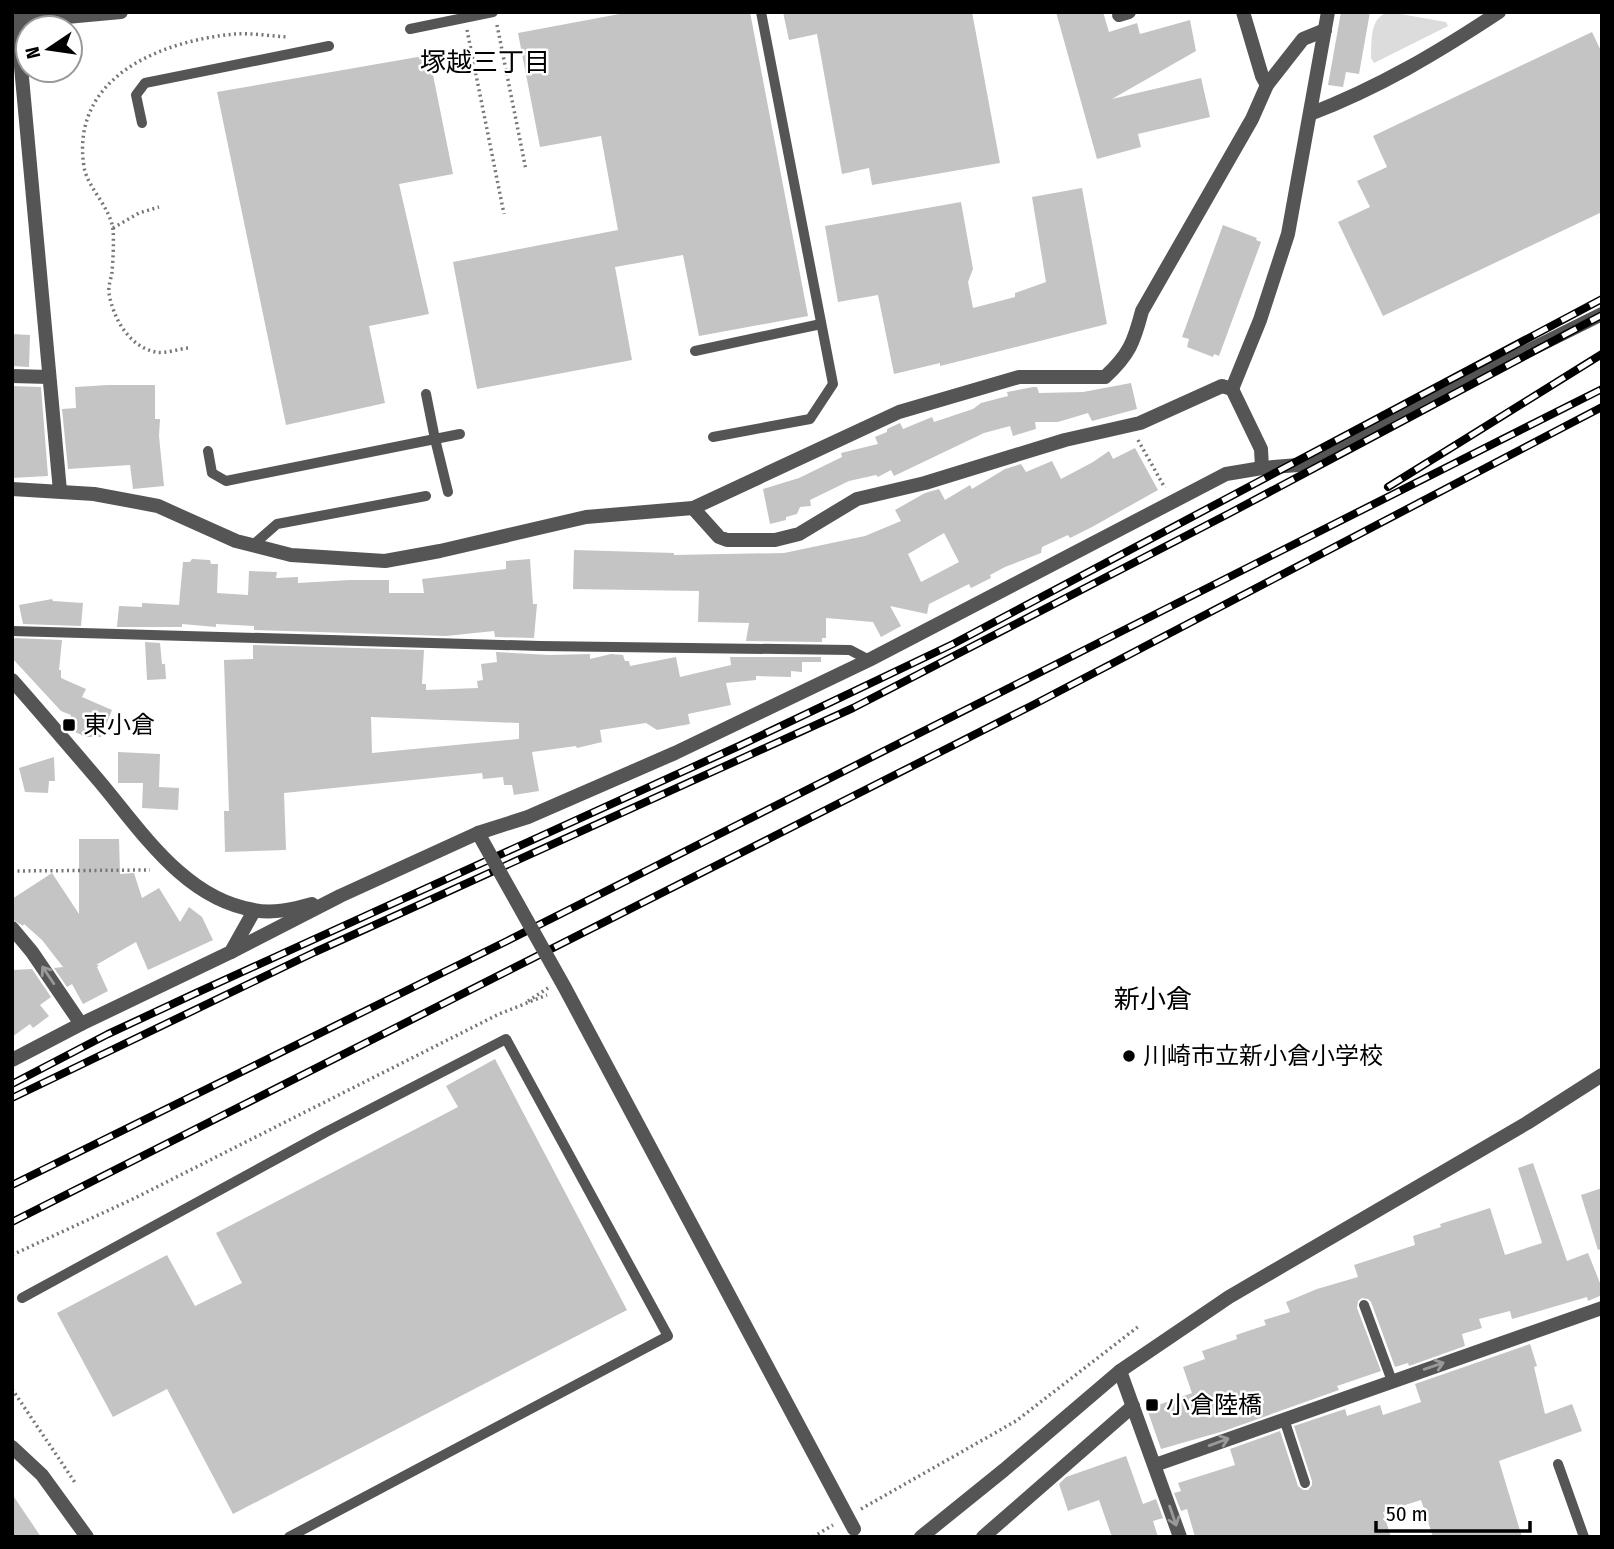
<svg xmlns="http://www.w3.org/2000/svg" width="1614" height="1549" viewBox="0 0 1614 1549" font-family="'Fira Sans Condensed','Noto Sans JP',sans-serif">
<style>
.green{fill:#dcdcdc}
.building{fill:#c4c4c4;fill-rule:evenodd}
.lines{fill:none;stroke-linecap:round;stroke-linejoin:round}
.path{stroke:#777;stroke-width:3.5;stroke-dasharray:2 3.5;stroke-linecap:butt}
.service{stroke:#555;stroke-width:10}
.minor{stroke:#555;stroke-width:14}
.tertiary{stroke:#555;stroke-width:14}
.rail-casing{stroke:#000;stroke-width:8}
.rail{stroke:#fff;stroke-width:5;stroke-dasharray:16;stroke-linecap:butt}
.tertiary-bridge{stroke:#555;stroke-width:14}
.oneway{stroke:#999}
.poi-dot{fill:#000;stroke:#fff;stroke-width:2.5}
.labels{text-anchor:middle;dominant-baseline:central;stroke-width:5;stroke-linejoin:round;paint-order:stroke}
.poi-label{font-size:24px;fill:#000;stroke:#fff;text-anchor:start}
.neighbourhood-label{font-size:26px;fill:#000;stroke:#fff}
</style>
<rect width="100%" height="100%" fill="#fff"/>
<!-- green -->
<path class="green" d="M1389 12 1446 22 1448 26 1374 63 1371 58C1372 41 1369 17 1389 12Z"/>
<!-- building -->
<g class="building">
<path d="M630 12H750L808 316 699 336 683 255 615 267 632 360 477 389 453 262 618 230 601 136 540 147 518 33Z"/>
<path d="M783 12H972L1000 163 872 185 869 168 842 174 817 34 789 40Z"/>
<path d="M1056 12H1103L1109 32 1137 23 1140 34 1190 20 1196 51 1112 99 1201 78 1210 117 1138 134 1141 147 1097 159Z"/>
<path d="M1341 12H1370L1359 74 1346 72 1343 87 1328 85Z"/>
<path d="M1592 32 1602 53V212L1383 316 1338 222 1370 207 1357 181 1387 167 1373 136Z"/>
<path d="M429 55 453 174 399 184 429 314 369 326 385 403 286 425 217 92Z"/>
<path d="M1082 188 1107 324 940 366V363L894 374 878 295 838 302 825 226 961 202 973 269 968 282 973 308 1015 297V293L1046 282 1032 197Z"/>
<path d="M1223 225 1257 238 1256 240 1261 242 1219 356 1214 354 1213 357 1187 347 1189 339 1182 337Z"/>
<path d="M12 334 30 335 29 367 12 366Z"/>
<path d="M1131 383 1137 409 1092 421 1088 413 1058 422H1035L1036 429 1013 436 1010 426 984 433 894 476 891 470 878 477 876 475 849 481 810 500 811 506 800 507 797 514 786 517V520L770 524 763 489 799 478 842 457 841 453 878 444 875 437 887 432V429L900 423 903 429 932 417 934 422 973 409 981 403 1008 396 1007 392 1033 387H1037L1039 393 1083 392Z"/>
<path d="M108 385H155V419H160L159 436 164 486 133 489 130 465 68 469 62 409 76 408 75 387Z"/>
<path d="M12 386 41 387 48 476 12 478Z"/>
<path d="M1135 448 1158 490 1092 527 1070 538 1068 535 1042 547 1041 553 1005 567 990 575 991 578 971 588 969 584 929 604 927 614 890 606 901 626 881 637 873 622 826 618V638H822V642L746 641 749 623 698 622 699 591 573 589 574 550 674 553V555L784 553 865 536 901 521 895 510 925 493 939 489 945 500 970 485 972 489 1005 469 1021 464 1026 472 1052 461 1061 479 1093 462 1109 451 1113 459ZM944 533 959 562 921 582 908 554Z"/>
<path d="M192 559 210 560 211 564H218L217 593 248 595 249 571 277 572 276 578 298 577V583L350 580H389V593H424L422 579 506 569V561L530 559 533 604H537L534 638 495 637 494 631 446 636 254 630V626L216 624V627L182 624V627H117L119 606 142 607V603L179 605 183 562H190Z"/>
<path d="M52 599 53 601 83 603 81 626 23 624 19 605Z"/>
<path d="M12 638 62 640 59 670H61V678L86 689 82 697 112 710 101 737H86L75 732 76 727 69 726 71 715 61 711 12 658Z"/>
<path d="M145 642 160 643 162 664H165L166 679 147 680Z"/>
<path d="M253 645 424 650 422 684H426V690L478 688 477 681 483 680 481 664 497 662 496 652 550 655 590 654V659L611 654 623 655 625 661H629L630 666 676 657 680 677 731 665 730 657H821V662H802V672L791 671V677L756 676V680L726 683 731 705 688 714 690 724 657 730 646 723 600 730 602 742 577 748 576 746 532 752 539 791 514 795 512 785H504L503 777 483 779 482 773 284 793 286 850 225 852 224 811H229L224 660 253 659ZM371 717 519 723V739L372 753Z"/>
<path d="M118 752 160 754 159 787 179 788 178 810 142 808 143 783H118Z"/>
<path d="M54 757 55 781H49L48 793 25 792 19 768Z"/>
<path d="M79 839H119L120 874 134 873 142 898 159 888 180 922 189 907 202 917 213 940 148 970 136 942 96 965H99L97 967 108 991 83 1004 72 984 67 987 54 968 63 967 42 940 24 924 23 926 12 919V899L52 873 79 914Z"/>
<path d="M32 969 51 997 40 1005 49 1016 33 1028 30 1024 12 1037V970Z"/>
<path d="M495 1059 627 1310 233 1514 167 1389 113 1417 57 1313 167 1255 195 1306 242 1283 216 1233 458 1107 446 1086Z"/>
<path d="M1533 1163 1567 1261 1588 1253 1602 1288V1295L1588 1301 1587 1297 1512 1319 1510 1311 1479 1319 1482 1328 1462 1334 1465 1346 1409 1366 1408 1363 1395 1367 1371 1302 1368 1299 1362 1298 1358 1301 1357 1308 1381 1371 1337 1386 1339 1390 1224 1431 1161 1449 1147 1409 1192 1393 1183 1367 1205 1359 1202 1351 1237 1339 1236 1335 1266 1325 1264 1320 1290 1312 1286 1302 1317 1289 1358 1277 1354 1265 1415 1245 1413 1236 1441 1227 1440 1224 1490 1208 1505 1255 1542 1243 1518 1168Z"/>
<path d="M1602 1188V1249L1598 1250 1581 1195Z"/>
<path d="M1530 1344 1537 1366 1534 1367 1545 1414 1572 1404 1582 1431 1499 1461 1522 1537H1433L1421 1500 1383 1512 1391 1537H1195L1187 1509 1181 1511 1174 1493 1181 1491 1178 1483 1235 1465 1230 1449 1280 1431 1298 1486 1303 1490H1308L1312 1485V1481L1294 1426 1345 1409 1347 1416 1380 1405 1383 1415 1421 1402 1415 1384Z"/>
<path d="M1126 1456 1143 1504 1156 1499 1163 1518 1153 1521 1158 1537H1112L1099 1500 1068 1511 1059 1484 1066 1477Z"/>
<path d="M12 1494 41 1537H12Z"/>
</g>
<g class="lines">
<!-- path -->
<g class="path">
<path d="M497 25 526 170"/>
<path d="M467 30 504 214"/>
<path d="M113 228 139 213 159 207"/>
<path d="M188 348C178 349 165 354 156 352 129 347 113 318 109 293 108 286 111 279 112 272 113 260 114 241 113 230 111 208 87 187 84 167 70 77 160 41 235 34 252 33 271 36 288 37"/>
<path d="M1138 440 1165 488"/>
<path d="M12 871 150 870"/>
<path d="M528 1001 548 988"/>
<path d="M12 1255 135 1198 499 1014 547 995"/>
<path d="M12 1389 76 1484"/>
<path d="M861 1509 1016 1421 1139 1326"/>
<path d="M813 1537 833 1525"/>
</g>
<!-- service -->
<g class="service">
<path d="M410 29 493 12"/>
<path d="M142 123 136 95 145 83 329 46"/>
<path d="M695 351 821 324"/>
<path d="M713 437 810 419 833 384 761 12"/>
<path d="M208 451 212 473 226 481 435 439 426 394"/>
<path d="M448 492 435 439 460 434"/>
<path d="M253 545 277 524 426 496"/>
<path d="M12 631 540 646 850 650 869 660"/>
<path d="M22 1298 326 1132 506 1039 668 1336 289 1537"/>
<path d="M1364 1305 1392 1381"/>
<path d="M1284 1419 1305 1483"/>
<path d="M1558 1464 1584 1537"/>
</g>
<!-- minor -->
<g class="minor">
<path d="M16 12 60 491"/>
<path d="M1243 12 1262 76 1267 85"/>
<path d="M1119 15 1129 12"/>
<path d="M12 22 121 12"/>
<path d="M12 376 49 377"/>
<path d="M12 489 94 494 158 506 236 541 291 555 385 561 440 551 586 517 693 508 899 412 1019 377H1105C1129 355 1134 342 1142 311L1252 119 1267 85 1303 39 1325 30"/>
<path d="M693 508 719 537 727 540H775L799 534 857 499 925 483 1065 440 1140 423 1222 386 1232 389 1261 449 1262 468 1298 465 1602 314"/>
<path d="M12 928 32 952 81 1024"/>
<path d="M1120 1371 1180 1537"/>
<path d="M1155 1465 1602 1308"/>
<path d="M983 1537 1133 1406"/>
</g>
<!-- tertiary -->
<g class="tertiary">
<path d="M1310 114C1380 87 1437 53 1499 12"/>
<path d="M1232 389 1260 320 1288 234 1328 12"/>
<path d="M12 680C42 714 71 748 100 782 142 832 185 899 254 910 273 914 294 909 312 904"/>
<path d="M231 952 340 896 478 833 528 817 675 753 869 660 1226 474 1262 468"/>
<path d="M12 1060 81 1024 231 952 254 911"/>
<path d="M12 1447 42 1475 87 1537"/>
<path d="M921 1537 1004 1470 1120 1371 1229 1297 1527 1123 1602 1075"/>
</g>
<defs>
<g id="rail">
<path d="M1388 487 1602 354"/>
<path d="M12 1084 108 1034 196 993 739 746 953 644 1602 299"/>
<path d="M12 1098 315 952 853 708 1230 513 1602 315"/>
<path d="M12 1185 507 941 1602 389"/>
<path d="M12 1222 1031 706 1602 407"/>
</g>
</defs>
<!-- rail casing -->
<use href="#rail" class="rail-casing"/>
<!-- rail -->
<use href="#rail" class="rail"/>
<!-- tertiary-bridge -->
<path class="tertiary-bridge" d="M478 833 565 988 854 1529"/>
</g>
<!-- one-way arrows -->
<defs><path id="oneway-shaft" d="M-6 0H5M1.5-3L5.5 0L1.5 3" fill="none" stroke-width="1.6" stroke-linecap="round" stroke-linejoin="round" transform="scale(1.75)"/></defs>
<g class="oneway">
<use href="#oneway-shaft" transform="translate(48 975) rotate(-124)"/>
<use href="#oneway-shaft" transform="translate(1434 1366) rotate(-19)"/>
<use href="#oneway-shaft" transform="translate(1219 1442) rotate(-20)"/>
<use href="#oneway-shaft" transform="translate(1173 1516) rotate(71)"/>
</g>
<!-- markers -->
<g class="poi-dot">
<rect x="62" y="718" width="14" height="14" rx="3.5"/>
<circle cx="1129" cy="1056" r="7"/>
<rect x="1145" y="1398" width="14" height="14" rx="3.5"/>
</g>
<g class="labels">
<!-- poi labels -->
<g class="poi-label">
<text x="83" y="725">東小倉</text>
<text x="1143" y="1056">川崎市立新小倉小学校</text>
<text x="1166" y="1405">小倉陸橋</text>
</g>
<!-- neighbourhood labels -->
<g class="neighbourhood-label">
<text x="485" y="62">塚越三丁目</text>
<text x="1153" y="999">新小倉</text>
</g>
</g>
<!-- border -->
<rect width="1614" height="1549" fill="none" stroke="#000000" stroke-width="28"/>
<!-- north arrow -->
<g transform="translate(49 49) rotate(257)"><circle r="33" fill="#ffffff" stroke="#999999" stroke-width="2"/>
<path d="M0-5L12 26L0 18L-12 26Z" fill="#000000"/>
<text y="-10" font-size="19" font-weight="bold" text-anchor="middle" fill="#000000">N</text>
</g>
<!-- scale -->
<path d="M1376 1521v10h154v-10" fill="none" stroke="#000000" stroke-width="3.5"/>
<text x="1386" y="1521" font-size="21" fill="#000000" stroke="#ffffff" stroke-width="5" paint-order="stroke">50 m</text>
</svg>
